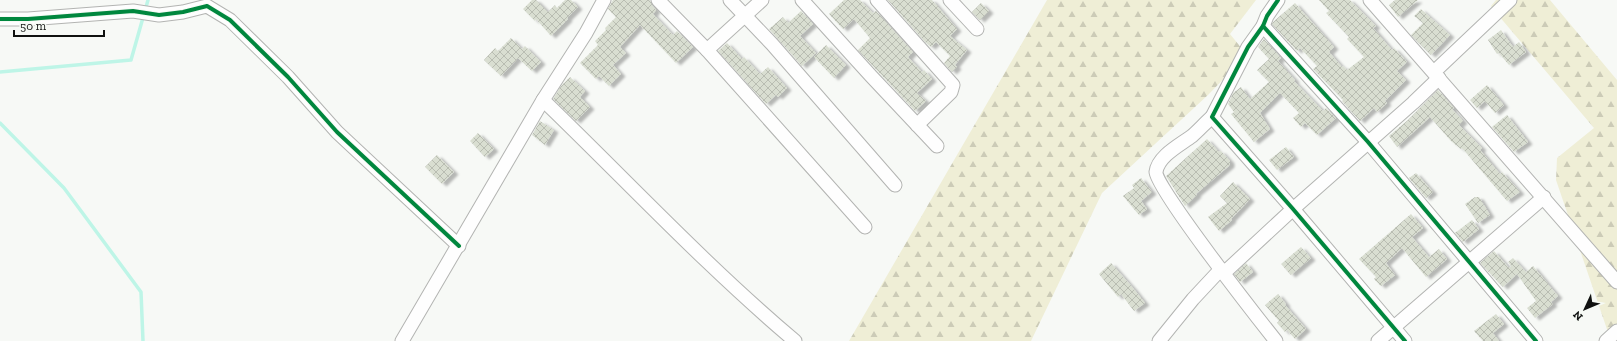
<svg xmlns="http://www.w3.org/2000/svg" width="1617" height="341" viewBox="0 0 1617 341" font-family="'Zilla Slab',serif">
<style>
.forest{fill:url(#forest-firs)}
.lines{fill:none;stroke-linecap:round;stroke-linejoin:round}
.stream{stroke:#bef5e7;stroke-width:3.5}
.building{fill:url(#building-cross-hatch);filter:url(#shadow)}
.minor-casing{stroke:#b3b4b2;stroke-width:15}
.minor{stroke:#fefefe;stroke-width:13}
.cycleway-casing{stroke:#f6faf5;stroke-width:6}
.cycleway{stroke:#00873e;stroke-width:4}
</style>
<defs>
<pattern id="forest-firs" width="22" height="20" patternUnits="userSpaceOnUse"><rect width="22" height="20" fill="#efeed6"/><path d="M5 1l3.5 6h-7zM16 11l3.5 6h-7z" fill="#cccbb7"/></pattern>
<pattern id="building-cross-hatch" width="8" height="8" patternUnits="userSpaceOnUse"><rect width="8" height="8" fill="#d9ded1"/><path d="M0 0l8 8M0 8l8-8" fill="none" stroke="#b9bdb2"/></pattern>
<filter id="shadow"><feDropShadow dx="4.5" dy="2.5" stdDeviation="1" flood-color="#0004"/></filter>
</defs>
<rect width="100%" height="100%" fill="#f7f9f6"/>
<!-- forest -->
<g class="forest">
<path d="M1047 0H1256L1230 34 1247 55 1208 95 1102 193 1031 341H849Z"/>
<path d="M1496 0H1550L1617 80V341H1611L1556 180 1557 158 1594 128 1493 9 1491 6Z"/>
</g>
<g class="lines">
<!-- stream -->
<g class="stream">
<path d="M0 72 131 60 148 0"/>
<path d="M0 123 64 188 141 292 143 341"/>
</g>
</g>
<!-- building -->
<g class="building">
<path d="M532 0H536L548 12 555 5 557 8 565 0H571L578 7 567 18 568 19 551 36 536 19 535 21 523 9Z"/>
<path d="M613 0H650L652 5 656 10 653 14 673 35 677 31 693 47 676 63 640 25 620 47 626 53 613 65 621 74 609 86 599 76 596 79 580 63 598 45 595 41 606 30 605 28 616 17 608 9Z"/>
<path d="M844 0H860L873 13 876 11 913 52 908 57 922 72 924 70 932 79 917 93 926 101 915 111 858 50 870 38 854 19 843 29 829 14Z"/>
<path d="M888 0H932L957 29 950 36 967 50 955 65 957 67 952 72 944 63 950 56 936 42 931 47 925 42Z"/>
<path d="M1319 0H1350L1376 26 1373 28 1392 50 1394 48 1407 62 1397 71 1406 80 1385 101 1387 103 1377 112 1374 108 1360 121 1342 101 1343 100 1313 69 1317 66 1300 48 1297 51 1272 24 1273 22 1295 3 1334 47 1329 52 1342 67 1343 66 1347 70 1364 57 1347 39 1349 37 1326 13 1329 11Z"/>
<path d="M1395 0H1418L1398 17 1389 5Z"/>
<path d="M981 3 989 11 980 20 972 12Z"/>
<path d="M1421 9 1450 35 1431 55 1411 35 1423 23 1414 16Z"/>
<path d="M801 11 813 24 800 36 816 53 802 66 769 29 783 17 788 23Z"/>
<path d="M1501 30 1513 47 1519 42 1526 52 1509 65 1499 53 1497 54 1488 40Z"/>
<path d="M511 38 522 49 525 46 541 62 532 71 518 58 501 76 484 60 495 48 498 51Z"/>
<path d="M1264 39 1281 58 1278 61 1295 80 1294 81 1323 111 1326 108 1336 118 1317 135 1305 123 1301 127 1293 118 1299 113 1280 93 1260 113 1270 129 1254 142 1231 114 1234 112 1228 104 1233 93 1241 87 1250 99 1269 82 1257 70 1269 59 1258 47Z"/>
<path d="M727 43 742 59 744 57 760 74 768 67 787 88 778 97 776 95 766 104 718 51Z"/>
<path d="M826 45 846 65 834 78 814 57Z"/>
<path d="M570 77 585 91 580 97 590 107 576 121 553 99 561 86Z"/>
<path d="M1487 85 1504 105 1495 113 1485 101 1477 108 1470 100Z"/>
<path d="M1438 90 1454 108 1452 109 1463 121 1459 125 1482 148 1480 150 1500 174 1502 172 1520 192 1507 201 1462 148 1461 149 1451 141 1430 117 1397 147 1389 136 1408 120Z"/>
<path d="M1507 115 1528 142 1514 152 1492 127Z"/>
<path d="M540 121 554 130 545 145 532 135Z"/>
<path d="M478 133 494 149 485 157 470 141Z"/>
<path d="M1207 139 1219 152 1221 151 1230 161V165L1196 194 1197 195 1185 206 1166 176Z"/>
<path d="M1286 147 1294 157 1277 170 1269 160Z"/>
<path d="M437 155 454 172 442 184 425 167Z"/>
<path d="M1416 173 1433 192 1426 198 1409 178Z"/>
<path d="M1141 178 1152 192 1141 201 1147 209 1139 215 1123 196 1134 188 1132 185Z"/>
<path d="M1233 182 1250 199 1231 219 1232 220 1219 231 1208 217 1227 203 1220 196Z"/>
<path d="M1475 197H1479L1490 215 1478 223 1465 204Z"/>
<path d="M1411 214 1423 228 1412 237 1429 257 1439 249 1447 259 1426 277 1402 248 1386 263 1395 275 1381 286 1374 279 1376 277 1359 259Z"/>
<path d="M1472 220 1479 229 1463 242 1455 233Z"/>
<path d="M1301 247 1311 258 1291 275 1281 264Z"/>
<path d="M1494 251 1509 268 1511 266 1508 262 1513 258 1526 272 1533 266 1558 296 1551 302 1553 304 1535 318 1527 308 1536 301 1517 274 1503 287 1480 263Z"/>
<path d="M1111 263 1133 288 1145 303 1134 311 1121 294 1118 297 1099 274Z"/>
<path d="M1246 263 1253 272 1240 282 1234 274Z"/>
<path d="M1278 294 1286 304 1285 305 1306 329 1295 339 1287 330 1285 332 1277 323 1279 321 1265 305Z"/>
<path d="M1496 314 1504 324 1493 333 1499 341H1483L1474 331Z"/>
</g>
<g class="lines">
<defs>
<g id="minor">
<path d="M658 0 707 50 865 227"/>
<path d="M730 0 772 44 895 185"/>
<path d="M802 0 871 76 937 146"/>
<path d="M877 0 953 85 951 92 917 125"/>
<path d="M950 0 977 29"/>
<path d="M1278 0 1267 16 1263 26 1248 47 1212 117 1293 209 1405 341"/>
<path d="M1370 0 1617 282"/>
<path d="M0 19H28L133 11 159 15 183 12 207 6 230 20 288 77 337 132 459 246"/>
<path d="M1263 26 1368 142 1536 341"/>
<path d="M707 50 762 0"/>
<path d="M1434 72 1510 0"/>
<path d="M543 100C627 181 706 266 795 341"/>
<path d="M1212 117C1205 123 1199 130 1192 136 1180 145 1158 156 1156 172 1155 187 1260 321 1276 341"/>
<path d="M1224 273 1293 209 1413 103 1439 78"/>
<path d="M402 341 543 100 586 33 604 0"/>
<path d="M1159 341 1193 299 1221 269"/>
<path d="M1378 341 1544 197"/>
<path d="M1606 341 1617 331"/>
</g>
</defs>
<!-- minor casing -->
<use href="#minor" class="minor-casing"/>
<!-- minor -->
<use href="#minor" class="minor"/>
<defs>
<g id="cycleway">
<path d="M1278 0 1267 16 1263 26 1248 47 1212 117 1293 209 1405 341"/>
<path d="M0 19H28L133 11 159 15 183 12 207 6 230 20 288 77 337 132 459 246"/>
<path d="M1263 26 1368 142 1536 341"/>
</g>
</defs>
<!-- cycleway casing -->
<use href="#cycleway" class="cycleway-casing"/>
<!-- cycleway -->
<use href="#cycleway" class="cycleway"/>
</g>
<!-- north arrow -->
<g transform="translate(1585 309) rotate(226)" stroke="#f6faf5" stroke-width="3" paint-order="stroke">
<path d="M0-3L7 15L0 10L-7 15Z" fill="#101110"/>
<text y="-6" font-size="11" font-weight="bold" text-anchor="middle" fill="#101110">N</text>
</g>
<!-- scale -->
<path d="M14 30v6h90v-6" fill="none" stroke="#101110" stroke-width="2"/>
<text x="20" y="30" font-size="12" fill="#101110" stroke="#f6faf5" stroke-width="3" paint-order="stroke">50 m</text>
</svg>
